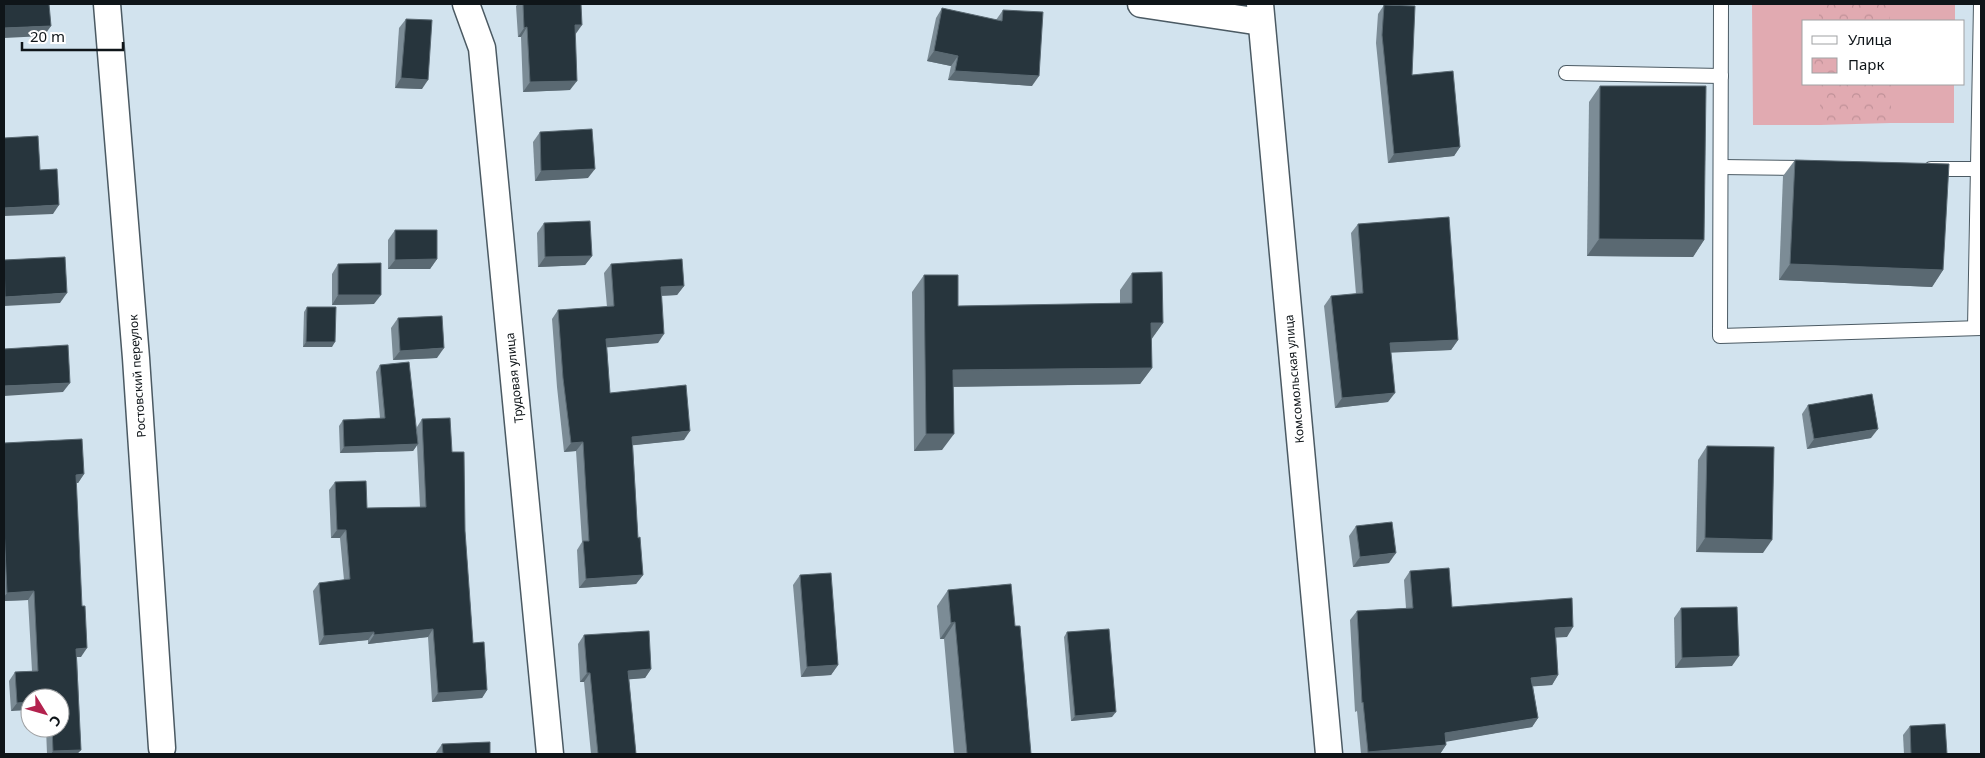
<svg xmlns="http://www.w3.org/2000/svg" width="1985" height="758" viewBox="0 0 1985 758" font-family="'Noto Sans',sans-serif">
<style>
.park{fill:url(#park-crowns)}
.garden{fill:#e1aab1}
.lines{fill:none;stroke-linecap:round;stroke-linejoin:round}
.lane-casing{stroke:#4b5a63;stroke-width:16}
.street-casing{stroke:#4b5a63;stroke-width:29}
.lane{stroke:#fff;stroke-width:14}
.street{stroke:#fff;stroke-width:26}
.wall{fill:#7c8c96}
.shaded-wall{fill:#5a6972}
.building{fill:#27353d;stroke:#5a6972}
.labels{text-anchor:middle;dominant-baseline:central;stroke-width:5;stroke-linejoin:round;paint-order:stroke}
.street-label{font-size:12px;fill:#0f1519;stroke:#fff}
</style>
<defs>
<pattern id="park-crowns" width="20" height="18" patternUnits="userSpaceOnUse" patternTransform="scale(1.25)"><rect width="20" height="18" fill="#e1aab1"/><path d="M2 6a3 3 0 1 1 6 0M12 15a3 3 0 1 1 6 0" fill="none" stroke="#c09198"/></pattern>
</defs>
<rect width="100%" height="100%" fill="#d2e3ee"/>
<!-- park -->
<g class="park">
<rect x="1819" y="4" width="71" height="17"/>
<path d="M1820 84H1891V123L1820 125Z"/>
</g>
<!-- garden -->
<g class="garden">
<path d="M1752 4H1819V21H1804V84H1820V125H1753Z"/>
<rect x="1890" y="4" width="65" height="17"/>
<rect x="1891" y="84" width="63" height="39"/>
</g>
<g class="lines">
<defs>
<g id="lane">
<path d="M1721 4 1720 336 1981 328"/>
<path d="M1566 73 1721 76"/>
<path d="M1721 167 1807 168"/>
<path d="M1931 169H1978"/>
<path d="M1975 328 1981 4"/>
</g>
<g id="street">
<path d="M107 4 136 358 162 748"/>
<path d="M466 4 482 48 550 754"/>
<path d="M1141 4 1261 22"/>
<path d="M1260 4 1329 754"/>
</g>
</defs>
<!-- lane casing -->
<use href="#lane" class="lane-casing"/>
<!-- street casing -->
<use href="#street" class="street-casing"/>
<!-- lane -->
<use href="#lane" class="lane"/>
<!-- street -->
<use href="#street" class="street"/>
</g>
<!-- wall -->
<g class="wall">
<path d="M518 4H581L575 34 570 90 523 92 521 37H518L516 6Z"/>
<path d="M1384 5 1412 75 1460 147 1454 156 1388 163 1376 43 1378 14Z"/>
<path d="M942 8 996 20 1003 10 1032 86 948 80 951 66 927 61 936 18Z"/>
<path d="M406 19 422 89 395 88 399 28Z"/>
<path d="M1600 86 1704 240 1693 257 1587 256 1589 102Z"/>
<path d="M540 132 588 178 535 181 533 142Z"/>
<path d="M1795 160 1943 270 1932 287 1779 280 1783 176Z"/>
<path d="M544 223 592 256 585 265 538 267 537 233Z"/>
<path d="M1358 224 1458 340 1451 350 1391 352 1388 402 1335 408 1324 306 1331 296 1356 294 1351 233Z"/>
<path d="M395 230 437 259 430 269H388V240Z"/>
<path d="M338 264 374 304 332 305V274Z"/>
<path d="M611 264 684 286 677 295 662 296 658 343 607 347 610 393 684 440 633 445 638 538 643 575 636 584 579 588 577 550 582 542 576 451 564 452 557 387 552 319 558 310 607 307 604 273Z"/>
<path d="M1132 273 1163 323 1151 339 1152 368 1140 384 953 387 942 450 914 451 912 292 924 275 958 306 1120 304V290Z"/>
<path d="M307 307 332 347H303L304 312Z"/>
<path d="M398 318 437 358 393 360 391 328Z"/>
<path d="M380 365 417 436V427L422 419 452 452 465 531 473 643 487 690 482 698 432 702 428 637 368 644V640L319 645 313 591 319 583 344 580 340 538H331L329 490 335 482 367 508 420 507 417 445 413 451 340 453 339 426 343 420 380 418 376 372Z"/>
<path d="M1808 405 1871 438 1807 449 1802 414Z"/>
<path d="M4 443 84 474 78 483H76L81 657H77L81 750 77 754H47L46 728H60V698L11 711 9 681 15 672 32 671 28 600 4 601Z"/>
<path d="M1707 446 1763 553 1696 552 1698 460Z"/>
<path d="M1356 526 1389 563 1353 567 1349 536Z"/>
<path d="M1410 571 1452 607 1567 637H1556L1558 675 1552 685 1533 686 1538 718 1532 727 1446 741V745L1440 754H1361L1357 711 1355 712 1350 620 1357 611 1406 608 1404 580Z"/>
<path d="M800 575 838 665 831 675 801 677 793 585Z"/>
<path d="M948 590 1015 626 1031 754H954L944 639H940L937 606Z"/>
<path d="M1681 608 1732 666 1675 668 1674 618Z"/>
<path d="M1067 632 1112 717 1071 721 1064 637Z"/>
<path d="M584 635 651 669 645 678 629 679 636 754H591L584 682H580L578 644Z"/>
<path d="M1910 726 1947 754H1904L1903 735Z"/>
<path d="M442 744 490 754H435Z"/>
</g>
<!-- shaded-wall -->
<g class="shaded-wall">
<path d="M1591 4H1698L1697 5Z"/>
<path d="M575 25H582L575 35Z"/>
<path d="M51 26 44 36 4 38V28Z"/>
<path d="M527 27 521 37H518L524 28Z"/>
<path d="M934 51 958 56 951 66 927 61Z"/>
<path d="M955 71 1039 76 1032 86 948 80Z"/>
<path d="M401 78 428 80 422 89 395 88Z"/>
<path d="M577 81 570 90 523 92 530 82Z"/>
<path d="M1460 147 1454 156 1388 163 1394 154Z"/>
<path d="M595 169 588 178 535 181 541 171Z"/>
<path d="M59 205 53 214 4 216V208Z"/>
<path d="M1599 239 1704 240 1693 257 1587 256Z"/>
<path d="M592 256 585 265 538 267 545 257Z"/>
<path d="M437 259 430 269H388L395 260Z"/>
<path d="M1790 264 1943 270 1932 287 1779 280Z"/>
<path d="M684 286 677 295 655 296 661 287Z"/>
<path d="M67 293 60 303 4 306V298L5 297Z"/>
<path d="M338 295H381L374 304 332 305Z"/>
<path d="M1151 323H1163L1151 340Z"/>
<path d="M664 334 658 343 600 348 606 339Z"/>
<path d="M1458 340 1451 350 1384 353 1390 343Z"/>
<path d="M306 342H335L332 347H303Z"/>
<path d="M444 348 437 358 393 360 400 351Z"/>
<path d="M1152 368 1140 384 941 387 953 370Z"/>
<path d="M70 383 63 392 4 396V386Z"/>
<path d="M1395 393 1388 402 1335 408 1342 398Z"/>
<path d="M1878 429 1871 438 1807 449 1814 439Z"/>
<path d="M690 431 684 440 626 446 632 437Z"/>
<path d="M926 434H954L942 450 914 451Z"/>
<path d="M583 442 576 451 564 452 571 443Z"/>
<path d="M418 444 413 451 340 453 344 447Z"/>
<path d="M84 474 78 483H70L76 475Z"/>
<path d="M337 530H346L340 538H331Z"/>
<path d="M1705 538 1772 540 1763 553 1696 552Z"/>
<path d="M1396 553 1389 563 1353 567 1360 557Z"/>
<path d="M643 575 636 584 579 588 586 579Z"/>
<path d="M34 591 28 600 4 601V597L7 593Z"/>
<path d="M955 622 944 639H940L951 623Z"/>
<path d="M1573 627 1567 637 1549 638 1555 628Z"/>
<path d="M433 629 428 637 368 644 374 635Z"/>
<path d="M374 632 368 640 319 645 324 636Z"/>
<path d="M87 648 81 657H71L76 649Z"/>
<path d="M1739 656 1732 666 1675 668 1682 658Z"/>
<path d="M838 665 831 675 801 677 807 667Z"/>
<path d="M651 669 645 678 622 680 628 671Z"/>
<path d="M587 673H590L584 682H580Z"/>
<path d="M1558 675 1552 685 1525 687 1531 678Z"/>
<path d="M487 690 482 698 432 702 438 693Z"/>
<path d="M30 702V710L11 711 17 703Z"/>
<path d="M1116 712 1112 717 1071 721 1075 716Z"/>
<path d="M1538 718 1532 727 1439 743 1445 733Z"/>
<path d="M1446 745 1440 754H1366L1368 752Z"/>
<path d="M81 750 77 754H51L53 751Z"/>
</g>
<!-- building -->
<g class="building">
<path d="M4 4H49L51 26 4 28Z"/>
<path d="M523 4H581L582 25H575L577 81 530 82 527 27 524 28Z"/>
<path d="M1384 5 1415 6 1412 75 1453 71 1460 147 1394 154 1382 35Z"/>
<path d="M942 8 1002 21 1003 10 1043 12 1039 76 955 71 958 56 934 51Z"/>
<path d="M406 19 432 20 428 80 401 78Z"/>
<path d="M1600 86H1706L1704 240 1599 239Z"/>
<path d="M592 129 595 169 541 171 540 132Z"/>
<path d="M38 136 40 170 57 169 59 205 4 208V138Z"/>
<path d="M1795 160 1949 164 1943 270 1790 264Z"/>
<path d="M1449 217 1458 340 1390 343 1395 393 1342 398 1331 296 1363 293 1358 224Z"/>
<path d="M590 221 592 256 545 257 544 223Z"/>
<path d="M395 230H437V259L395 260Z"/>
<path d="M65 257 67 293 5 297 4 260Z"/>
<path d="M682 259 684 286 661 287 664 334 606 339 610 393 686 385 690 431 632 437 638 538 640 537 643 575 586 579 583 541H589L583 442 571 443 563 378 558 310 614 306 611 264Z"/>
<path d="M381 263V295H338V264Z"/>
<path d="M1162 272 1163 323H1151L1152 368 953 370 954 434H926L924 275H958V306L1132 303V273Z"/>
<path d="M307 307H336L335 342H306Z"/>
<path d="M442 316 444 348 400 351 398 318Z"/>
<path d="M68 345 70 383 4 386V349Z"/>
<path d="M409 362 418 444 344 447 343 420 385 418 380 365Z"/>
<path d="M1872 394 1878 429 1814 439 1808 405Z"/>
<path d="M450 418 452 452H464L465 531 473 643 484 642 487 690 438 693 433 629 374 635V632L324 636 319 583 350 579 346 530H337L335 482 366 481 367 508 426 507 422 419Z"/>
<path d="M82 439 84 474 76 475 82 606H85L87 648 76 649 81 750 53 751 52 728H60V698H30V702L17 703 15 672 38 671 34 591 7 593 4 527V443Z"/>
<path d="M1707 446 1774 447 1772 540 1705 538Z"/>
<path d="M1392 522 1396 553 1360 557 1356 526Z"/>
<path d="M1449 568 1452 607 1572 598 1573 627 1555 628 1558 675 1531 678 1538 718 1445 733 1446 745 1368 752 1363 702 1362 703 1357 611 1413 608 1410 571Z"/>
<path d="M831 573 838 665 807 667 800 575Z"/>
<path d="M1011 584 1015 626H1020L1031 754H967L955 622 951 623 948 590Z"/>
<path d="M1737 607 1739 656 1682 658 1681 608Z"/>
<path d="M1109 629 1116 712 1075 716 1067 632Z"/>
<path d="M649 631 651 669 628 671 636 754H598L590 673H587L584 635Z"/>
<path d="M1945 724 1947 754H1911L1910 726Z"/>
<path d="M490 742V754H443L442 744Z"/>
</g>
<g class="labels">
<!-- street labels -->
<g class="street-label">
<text transform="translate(137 376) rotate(-94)">Ростовский переулок</text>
<text transform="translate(514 378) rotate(-96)">Трудовая улица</text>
<text transform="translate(1294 379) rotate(-95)">Комсомольская улица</text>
</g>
</g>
<!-- border -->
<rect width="1985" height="758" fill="none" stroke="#0f1519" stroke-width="10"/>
<!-- legend -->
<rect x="1802" y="20" width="162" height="65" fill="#ffffff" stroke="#9fa1a3"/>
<rect x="1812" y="36" width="25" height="8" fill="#ffffff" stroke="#9fa1a3"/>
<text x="1848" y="45" font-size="15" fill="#0f1519">Улица</text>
<rect x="1812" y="58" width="25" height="15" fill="url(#park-crowns)" stroke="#9fa1a3"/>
<text x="1848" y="70" font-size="15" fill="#0f1519">Парк</text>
<!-- north arrow -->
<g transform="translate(45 713) rotate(127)"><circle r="24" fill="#ffffff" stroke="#9fa1a3"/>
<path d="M0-4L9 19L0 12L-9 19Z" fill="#b3224e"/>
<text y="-8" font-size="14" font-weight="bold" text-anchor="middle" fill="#0f1519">С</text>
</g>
<!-- scale -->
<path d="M22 42v8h101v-8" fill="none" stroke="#0f1519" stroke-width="2.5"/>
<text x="30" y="42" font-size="15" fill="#0f1519" stroke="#ffffff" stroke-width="4" paint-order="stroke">20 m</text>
</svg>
